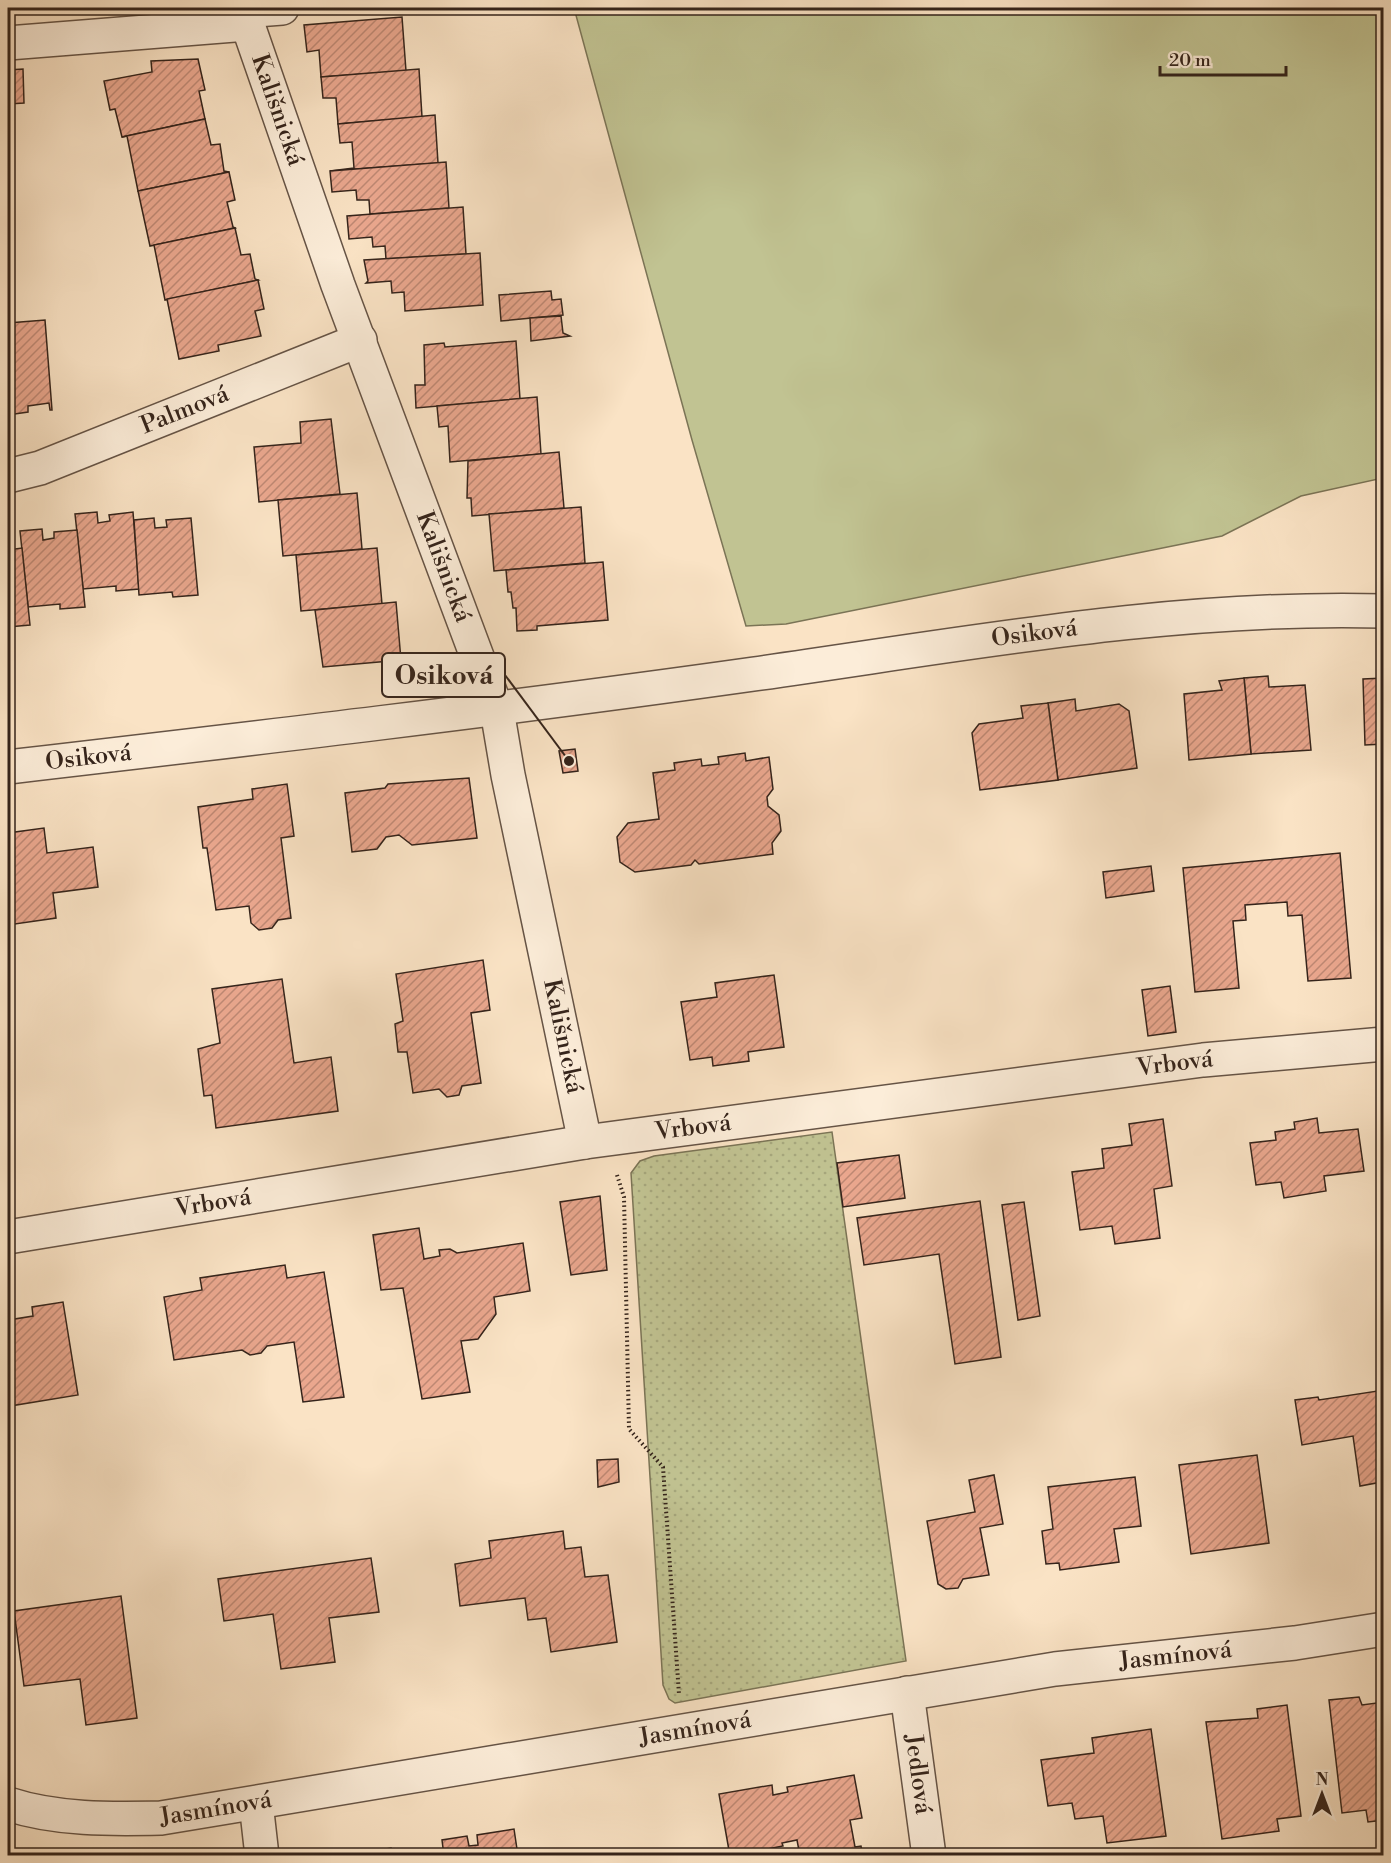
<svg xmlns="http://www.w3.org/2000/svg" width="1391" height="1863" viewBox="0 0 1391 1863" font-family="'Libre Bodoni',serif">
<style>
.grass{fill:url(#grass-dots);stroke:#7b7456;stroke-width:1.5}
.pitch{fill:#c1c392;stroke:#7b7456;stroke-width:1.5}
.building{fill:url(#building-hatch);stroke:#35241b;stroke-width:1.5}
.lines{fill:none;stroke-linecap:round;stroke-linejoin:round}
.minor-casing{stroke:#665446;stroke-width:36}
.path{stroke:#35241b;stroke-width:4;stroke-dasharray:1.5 3;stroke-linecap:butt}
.minor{stroke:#fcedd9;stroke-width:33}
.labels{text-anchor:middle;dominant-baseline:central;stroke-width:4.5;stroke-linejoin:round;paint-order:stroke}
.street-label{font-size:24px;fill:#35241b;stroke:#fcedd9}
.leader{fill:none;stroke:#35241b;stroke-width:2}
.callout-dot{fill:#35241b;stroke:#fcedd9;stroke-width:2}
.callout{fill:#fcedd9;stroke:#35241b;stroke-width:2}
.callout-label{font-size:26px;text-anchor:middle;font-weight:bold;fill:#35241b}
</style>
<defs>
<pattern id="grass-dots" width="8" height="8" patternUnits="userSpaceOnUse" patternTransform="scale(1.5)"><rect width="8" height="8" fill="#c1c392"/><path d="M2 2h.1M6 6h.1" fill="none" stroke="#a6a77d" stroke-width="1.8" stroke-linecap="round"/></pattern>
<pattern id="building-hatch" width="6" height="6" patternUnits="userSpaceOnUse" patternTransform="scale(1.5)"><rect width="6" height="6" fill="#eaa78e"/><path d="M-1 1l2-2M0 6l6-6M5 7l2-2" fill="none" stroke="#be8873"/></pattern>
</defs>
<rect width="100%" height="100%" fill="#fae3c5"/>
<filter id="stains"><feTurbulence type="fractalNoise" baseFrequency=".00333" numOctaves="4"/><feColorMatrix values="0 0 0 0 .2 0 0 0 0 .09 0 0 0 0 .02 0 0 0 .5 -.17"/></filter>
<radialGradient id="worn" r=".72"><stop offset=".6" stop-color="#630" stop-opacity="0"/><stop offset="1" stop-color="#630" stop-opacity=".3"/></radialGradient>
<!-- grass -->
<path class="grass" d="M832 1132 906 1661 675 1703 669 1699 663 1685 631 1173 640 1161 654 1156Z"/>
<!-- pitch -->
<path class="pitch" d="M574 8H1382L1383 478 1301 496 1222 536 786 624 746 626 692 440Z"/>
<!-- building -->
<g class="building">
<path d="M402 17 406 71 321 77 319 50 307 52 304 25Z"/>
<path d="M198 59 205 90 199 91 205 119 122 137 115 109 110 110 104 81 152 72 151 61Z"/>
<path d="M23 69 24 103 8 104V70Z"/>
<path d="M419 69 422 117 338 124 336 98H323L321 77Z"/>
<path d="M435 115 438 163 330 171 354 168 352 142 340 143 338 124Z"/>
<path d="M205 119 211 145 220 144 224 171 229 172 138 191 127 136 122 137Z"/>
<path d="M446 162 449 208 370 214 369 200H357L356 190 332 192 330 171Z"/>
<path d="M229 172 235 200 227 202 233 227 235 228 150 246 138 191Z"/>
<path d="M463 207 466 254 386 259 385 246 373 247 372 237 349 239 347 216Z"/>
<path d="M235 228 241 255 250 254 255 279 258 280 165 300 154 245Z"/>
<path d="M480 253 483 305 405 311 404 292 392 293 391 281 366 283 368 281 364 260Z"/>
<path d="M258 280 264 309 255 311 261 336 218 345 219 351 179 359 167 299Z"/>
<path d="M551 291 552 300 561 299 563 315 501 321 499 295Z"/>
<path d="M561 316 563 333 570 336 531 341 530 318Z"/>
<path d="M45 320 52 410H50L49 403 28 406V412L8 415V323Z"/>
<path d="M516 341 520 399 416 408 415 385H425L424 345 444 343 445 347Z"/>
<path d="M537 397 541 454 450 462 448 426 439 427 437 406Z"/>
<path d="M331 419 340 494 259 502 254 447 301 443 300 422Z"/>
<path d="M559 452 564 508 472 516 471 498H467L468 461Z"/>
<path d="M357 493 362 549 283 556 278 500Z"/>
<path d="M581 507 585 563 494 571 489 514Z"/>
<path d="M97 512 98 523 110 521 109 515 133 512 139 589 116 591V586L83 589 75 514Z"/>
<path d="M154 518 155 528 167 527 166 520 191 518 198 595 173 597 172 592 139 595 134 520Z"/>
<path d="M42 529 43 540 54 538V532L77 530 85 607 60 609V604L28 607 20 531Z"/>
<path d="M22 548 30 625 8 627V550Z"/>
<path d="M377 548 382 604 301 611 296 555Z"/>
<path d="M603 562 608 620 537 626V630L517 631 516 608H513L511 592H508L506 570Z"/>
<path d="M396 602 401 660 323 667 315 610Z"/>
<path d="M1268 676 1269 687 1305 685 1311 750 1251 754 1244 678Z"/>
<path d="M1244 678 1251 754 1189 760 1184 694 1222 690 1219 681Z"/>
<path d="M1384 678V744L1365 745 1363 679Z"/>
<path d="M1075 699 1076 711 1119 704 1129 711 1137 768 1058 780 1048 703Z"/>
<path d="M1048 703 1058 780 980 790 972 733 979 724 1023 718 1021 706Z"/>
<path d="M575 749 578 771 563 773 559 751Z"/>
<path d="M745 753 746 761 769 757 773 789 767 797 768 806 779 815 781 831 772 843 773 854 699 864 695 860 691 865 635 872 620 862 617 837 628 823 659 819 653 773 675 770 674 763 701 759 702 766 719 764 718 757Z"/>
<path d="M469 778 477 838 412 845 399 835 386 837 377 849 352 852 345 793 385 788 388 784Z"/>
<path d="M287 784 294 836 281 838 291 918 278 920 272 928 259 930 251 923 249 906 216 910 207 848H203L198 807 253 799 252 789Z"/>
<path d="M44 828 47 853 93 847 98 887 53 893 56 918 8 925V833Z"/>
<path d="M1340 853 1351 978 1308 981 1302 915 1288 916 1287 902 1245 905 1246 920 1233 921 1239 988 1195 992 1183 868Z"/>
<path d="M1151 866 1154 891 1106 898 1103 872Z"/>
<path d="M483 960 490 1010 471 1013 481 1083 462 1086 459 1095 447 1097 439 1089 413 1093 407 1052H398L395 1024 403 1021 396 974Z"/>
<path d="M774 975 784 1047 748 1052 749 1061 713 1066 712 1057 690 1060 681 1002 717 997 715 983Z"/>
<path d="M282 979 294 1063 331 1057 338 1111 216 1128 212 1095 204 1096 198 1049 220 1043 212 989Z"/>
<path d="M1170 986 1176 1032 1148 1036 1142 990Z"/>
<path d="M1317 1118 1319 1133 1358 1129 1364 1171 1324 1176 1326 1191 1284 1198 1281 1182 1256 1185 1250 1143 1276 1140 1275 1132 1295 1129 1294 1122Z"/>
<path d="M1163 1119 1172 1186 1154 1189 1160 1238 1115 1244 1112 1226 1080 1230 1072 1172 1104 1168 1102 1149 1132 1145 1129 1124Z"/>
<path d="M899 1155 905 1198 843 1207 837 1163Z"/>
<path d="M600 1196 607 1270 571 1275 560 1202Z"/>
<path d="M980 1201 1001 1357 955 1364 939 1254 864 1265 857 1218Z"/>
<path d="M1024 1202 1040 1316 1018 1320 1002 1205Z"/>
<path d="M419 1228 424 1259 440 1256 439 1250 450 1249 457 1253 523 1243 530 1291 494 1297 496 1314 478 1339 461 1341 470 1392 422 1399 403 1288 381 1290 373 1235Z"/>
<path d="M285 1265 287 1278 324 1272 344 1397 303 1402 294 1342 267 1346 261 1353 250 1355 242 1350 174 1360 164 1297 202 1290 200 1278Z"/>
<path d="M63 1302 78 1395 10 1406 8 1315V1320L33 1316 32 1307Z"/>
<path d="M1384 1390V1491H1383L1382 1482 1360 1486 1353 1436 1302 1445 1295 1400 1318 1397 1319 1400Z"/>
<path d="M1257 1455 1269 1543 1191 1554 1179 1465Z"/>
<path d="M618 1459 619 1482 598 1487 597 1460Z"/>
<path d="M994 1475 1003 1524 980 1528 989 1575 963 1579 958 1588 946 1589 938 1584 927 1521 975 1512 969 1480Z"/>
<path d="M1135 1477 1141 1526 1114 1529 1119 1562 1060 1570 1059 1563 1046 1564 1042 1531 1053 1529 1048 1487Z"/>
<path d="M563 1531 565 1549 581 1547 585 1577 608 1575 617 1642 551 1652 546 1618 528 1620 525 1598 460 1606 455 1564 491 1558 489 1541Z"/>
<path d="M371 1558 379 1612 329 1618 335 1662 281 1669 273 1614 224 1621 218 1579Z"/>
<path d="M121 1596 137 1718 86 1725 80 1679 24 1686 14 1611Z"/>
<path d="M1359 1697 1362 1705 1384 1702V1820L1368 1822 1366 1810 1342 1813 1329 1700Z"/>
<path d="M1287 1705 1301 1816 1277 1819 1279 1831 1222 1839 1206 1722 1258 1718 1257 1709Z"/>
<path d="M1151 1729 1166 1836 1107 1843 1103 1816 1075 1819 1072 1803 1048 1806 1041 1760 1094 1753 1092 1738Z"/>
<path d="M854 1775 862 1818 850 1820 855 1847 861 1846 863 1856H800L797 1840 782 1843 783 1846 730 1856 719 1794 772 1785 773 1795 788 1792 787 1787Z"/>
<path d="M514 1829 518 1856H444L442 1840 467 1836 469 1846 478 1845 477 1835Z"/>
<path d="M391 1848 392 1856H367L366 1852Z"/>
</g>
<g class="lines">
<defs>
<g id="minor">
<path id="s1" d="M242 8 338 285 497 710 508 775 585 1142"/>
<path d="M243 11 282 8"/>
<path d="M8 43 247 24"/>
<path id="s2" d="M8 476 40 468 360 340"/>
<path id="s3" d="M8 767C257 738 505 709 754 674 962 645 1172 605 1384 611"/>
<path id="s4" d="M8 1237 585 1142 1203 1060 1384 1044"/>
<path id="s5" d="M907 1693 929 1856"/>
<path d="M256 1803 262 1856"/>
<path id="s6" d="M8 1804C57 1820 110 1819 161 1818L1055 1669 1295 1643 1384 1629"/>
</g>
</defs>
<!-- minor casing -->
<use href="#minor" class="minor-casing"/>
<!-- path -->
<path class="path" d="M617 1175 624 1197 629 1429 663 1467 679 1694"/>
<!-- minor -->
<use href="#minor" class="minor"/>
</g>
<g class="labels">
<!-- street labels -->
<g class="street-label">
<text stroke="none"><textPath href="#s1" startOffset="108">Kališnická</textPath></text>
<text stroke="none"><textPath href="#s2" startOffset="189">Palmová</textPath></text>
<text stroke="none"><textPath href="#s1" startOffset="594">Kališnická</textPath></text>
<text stroke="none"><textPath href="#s3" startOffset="1035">Osiková</textPath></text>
<text stroke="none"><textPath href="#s3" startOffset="81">Osiková</textPath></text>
<text stroke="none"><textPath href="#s1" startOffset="1080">Kališnická</textPath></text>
<text stroke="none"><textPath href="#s4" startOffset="1180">Vrbová</textPath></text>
<text stroke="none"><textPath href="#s4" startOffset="694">Vrbová</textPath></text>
<text stroke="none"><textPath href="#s4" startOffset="208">Vrbová</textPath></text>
<text stroke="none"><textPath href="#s6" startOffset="1182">Jasmínová</textPath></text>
<text stroke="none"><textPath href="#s6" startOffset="696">Jasmínová</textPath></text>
<text stroke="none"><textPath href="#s5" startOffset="82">Jedlová</textPath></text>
<text stroke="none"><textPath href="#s6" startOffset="210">Jasmínová</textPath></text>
</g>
</g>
<!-- callouts -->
<path class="leader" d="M569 761L505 675"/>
<circle class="callout-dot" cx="569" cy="761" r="6"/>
<rect class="callout" x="382" y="653" width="123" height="44" rx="6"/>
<g class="callout-label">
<text x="444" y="684">Osiková</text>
</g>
<!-- margin -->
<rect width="1391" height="1863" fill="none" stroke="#fae3c5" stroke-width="30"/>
<rect x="9" y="9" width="1373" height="1845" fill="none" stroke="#35241b" stroke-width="3"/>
<rect x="15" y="15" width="1361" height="1833" fill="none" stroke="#35241b" stroke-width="1.5"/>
<!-- north arrow -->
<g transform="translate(1322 1794)" stroke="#fcedd9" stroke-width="4.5" paint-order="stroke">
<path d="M0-4.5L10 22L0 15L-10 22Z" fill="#35241b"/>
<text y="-9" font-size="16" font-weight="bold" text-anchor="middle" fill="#35241b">N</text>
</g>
<!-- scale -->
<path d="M1160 66v9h126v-9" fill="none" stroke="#35241b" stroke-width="3"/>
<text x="1169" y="66" font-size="18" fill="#35241b" stroke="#fcedd9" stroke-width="4.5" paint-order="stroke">20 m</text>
<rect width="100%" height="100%" filter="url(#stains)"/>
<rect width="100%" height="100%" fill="url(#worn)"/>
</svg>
